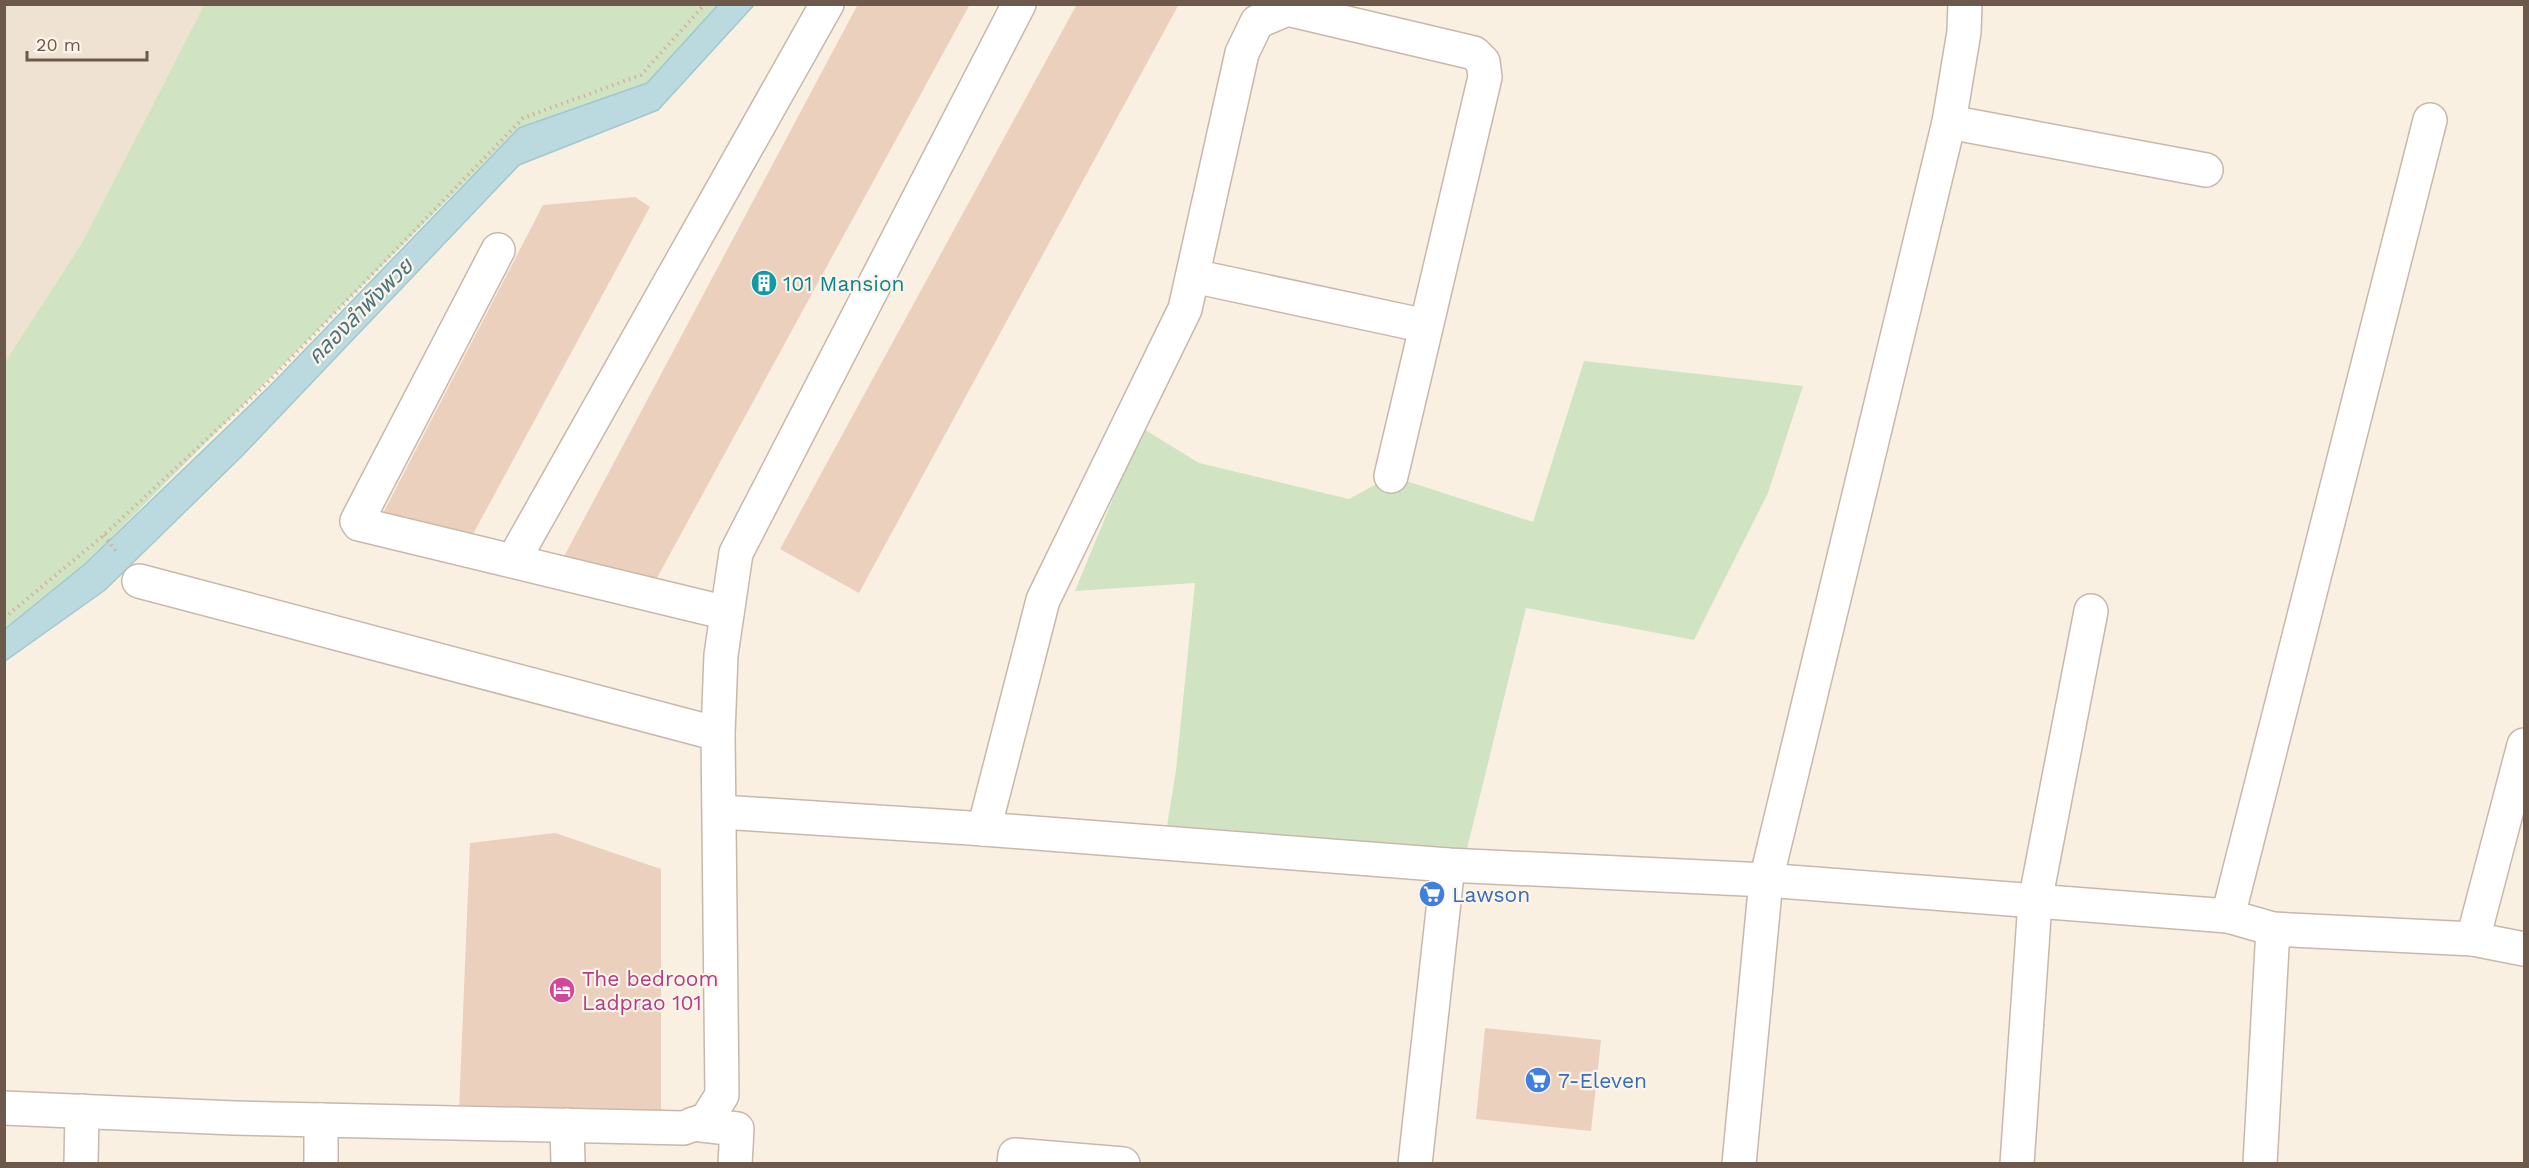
<svg xmlns="http://www.w3.org/2000/svg" width="2529" height="1168" viewBox="0 0 2529 1168" font-family="'Work Sans','Noto Sans Thai',sans-serif">
<style>
.residential{fill:#efe2d2}
.green{fill:#d0e4c3}
.water{fill:#badadf;stroke:#a1c8d0;stroke-width:1.5}
.building{fill:#ebd0bd}
.lines{fill:none;stroke-linecap:round;stroke-linejoin:round}
.minor-casing{stroke:#c8b8ab;stroke-width:36}
.path{stroke:#cfb3a1;stroke-width:4;stroke-dasharray:1.5 4.5;stroke-linecap:butt}
.minor{stroke:#fff;stroke-width:33}
.labels{text-anchor:middle;dominant-baseline:central;stroke-width:4.5;stroke-linejoin:round;paint-order:stroke}
.culture-label{font-size:21px;fill:#0d838f;stroke:#fcf4e8;text-anchor:start}
.shop-label{font-size:21px;fill:#366cbe;stroke:#fcf4e8;text-anchor:start}
.hotel-label{font-size:21px;fill:#b23c85;stroke:#fcf4e8;text-anchor:start}
.water-label{font-size:22px;font-style:italic;fill:#49747e;stroke:#fcf4e8}
</style>
<rect width="100%" height="100%" fill="#f9f0e2"/>
<!-- residential -->
<path class="residential" d="M5 5H204L83 241 5 362Z"/>
<!-- green -->
<g class="green">
<path d="M204 5H718L647 83 519 128 85 564 5 629V362L83 241Z"/>
<path d="M1584 361 1803 386 1768 493 1694 640 1526 608 1466 853 1167 826 1176 770 1195 583 1075 591 1142 428 1199 463 1349 499 1391 476 1533 522Z"/>
</g>
<!-- water -->
<path class="water" d="M718 5H754L658 110 519 165 242 456 105 590 5 661V629L85 564 271 385 519 128 647 83Z"/>
<!-- building -->
<g class="building">
<path d="M858 4H970L652 587 561 562Z"/>
<path d="M1077 4H1179L859 593 780 549Z"/>
<path d="M635 197 650 207 472 536 380 519 543 205Z"/>
<path d="M555 833 661 869V1116L459 1110 470 843Z"/>
<path d="M1485 1028 1601 1040 1591 1131 1476 1119Z"/>
</g>
<g class="lines">
<defs>
<g id="minor">
<path d="M1949 122 2206 170"/>
<path d="M498 250 357 521 359 524 727 613"/>
<path d="M1193 276 1426 326"/>
<path d="M513 561 827 4"/>
<path d="M139 581 718 734"/>
<path d="M721 812 970 828 1448 865 1766 880 2228 916 2273 929 2473 939 2524 949"/>
<path d="M984 829 1043 600 1185 309 1242 53 1257 22 1287 9 1474 53 1483 62 1485 77 1391 476"/>
<path d="M2228 916 2430 120"/>
<path d="M2473 939 2524 745"/>
<path d="M4 1108 234 1118 684 1128 707 1119 722 1095 718 734 721 655 736 553 1019 4"/>
<path d="M693 1124 737 1129 735 1164"/>
<path d="M567 1125 568 1164"/>
<path d="M81 1164 82 1111"/>
<path d="M321 1164V1120"/>
<path d="M1014 1164 1015 1155 1123 1164"/>
<path d="M1415 1164 1448 865"/>
<path d="M1739 1164 1766 880 1949 122 1964 32 1965 4"/>
<path d="M2017 1164 2035 902 2091 611"/>
<path d="M2260 1164 2273 929"/>
</g>
</defs>
<!-- minor casing -->
<use href="#minor" class="minor-casing"/>
<!-- path -->
<g class="path">
<path d="M104 535 116 551"/>
<path d="M4 618 104 535 267 383 523 118 641 75 705 4"/>
</g>
<!-- minor -->
<use href="#minor" class="minor"/>
</g>
<!-- icons -->
<defs>
<symbol id="building-disc" viewBox="-11 -11 22 22"><circle r="9.5" fill="#0f9aa8" stroke="#fcf4e8"/><path d="M-4-6H4V6H1V3H-1V6H-4ZM-2.5-4.3h1.7v1.8h-1.7ZM.8-4.3h1.7v1.8H.8ZM-2.5-1h1.7V.8h-1.7ZM.8-1h1.7V.8H.8Z" fill="#fff"/></symbol>
<symbol id="supermarket-disc" viewBox="-11 -11 22 22"><circle r="9.5" fill="#3f7fe0" stroke="#fcf4e8"/><path d="M-6-5.5h2.5l.6 2H6L4.5 2H-2.5L-4.4-4H-6ZM-1.5 3.2a1.3 1.3 0 1 0 .1 0ZM3 3.2a1.3 1.3 0 1 0 .1 0Z" fill="#fff"/></symbol>
<symbol id="hotel-disc" viewBox="-11 -11 22 22"><circle r="9.5" fill="#d1479c" stroke="#fcf4e8"/><path d="M-6-4.5h1.5V1H6V5H4.5V3h-9V5H-6ZM-4 0a1.8 1.8 0 1 1 3.6 0ZM.5 0V-2.5h3Q6-2.5 6 0Z" fill="#fff"/></symbol>
</defs>
<g fill-rule="evenodd">
<use href="#building-disc" x="749" y="268" width="30" height="30"/>
<use href="#supermarket-disc" x="1417" y="879" width="30" height="30"/>
<use href="#hotel-disc" x="547" y="975" width="30" height="30"/>
<use href="#supermarket-disc" x="1523" y="1065" width="30" height="30"/>
</g>
<g class="labels">
<!-- culture labels -->
<g class="culture-label">
<text x="783" y="283">101 Mansion</text>
</g>
<!-- shop labels -->
<g class="shop-label">
<text x="1452" y="894">Lawson</text>
<text x="1558" y="1080">7-Eleven</text>
</g>
<!-- hotel labels -->
<g class="hotel-label">
<text x="582" y="978">The bedroom<tspan x="582" dy="24">Ladprao 101</tspan></text>
</g>
<!-- water labels -->
<g class="water-label">
<text transform="translate(360 311) rotate(-45)">คลองลำพังพวย</text>
</g>
</g>
<!-- border -->
<rect width="2529" height="1168" fill="none" stroke="#6d584c" stroke-width="12"/>
<!-- scale -->
<path d="M27 51v9h120v-9" fill="none" stroke="#6d584c" stroke-width="3"/>
<text x="36" y="51" font-size="18" fill="#6d584c" stroke="#fcf4e8" stroke-width="4.5" paint-order="stroke">20 m</text>
</svg>
